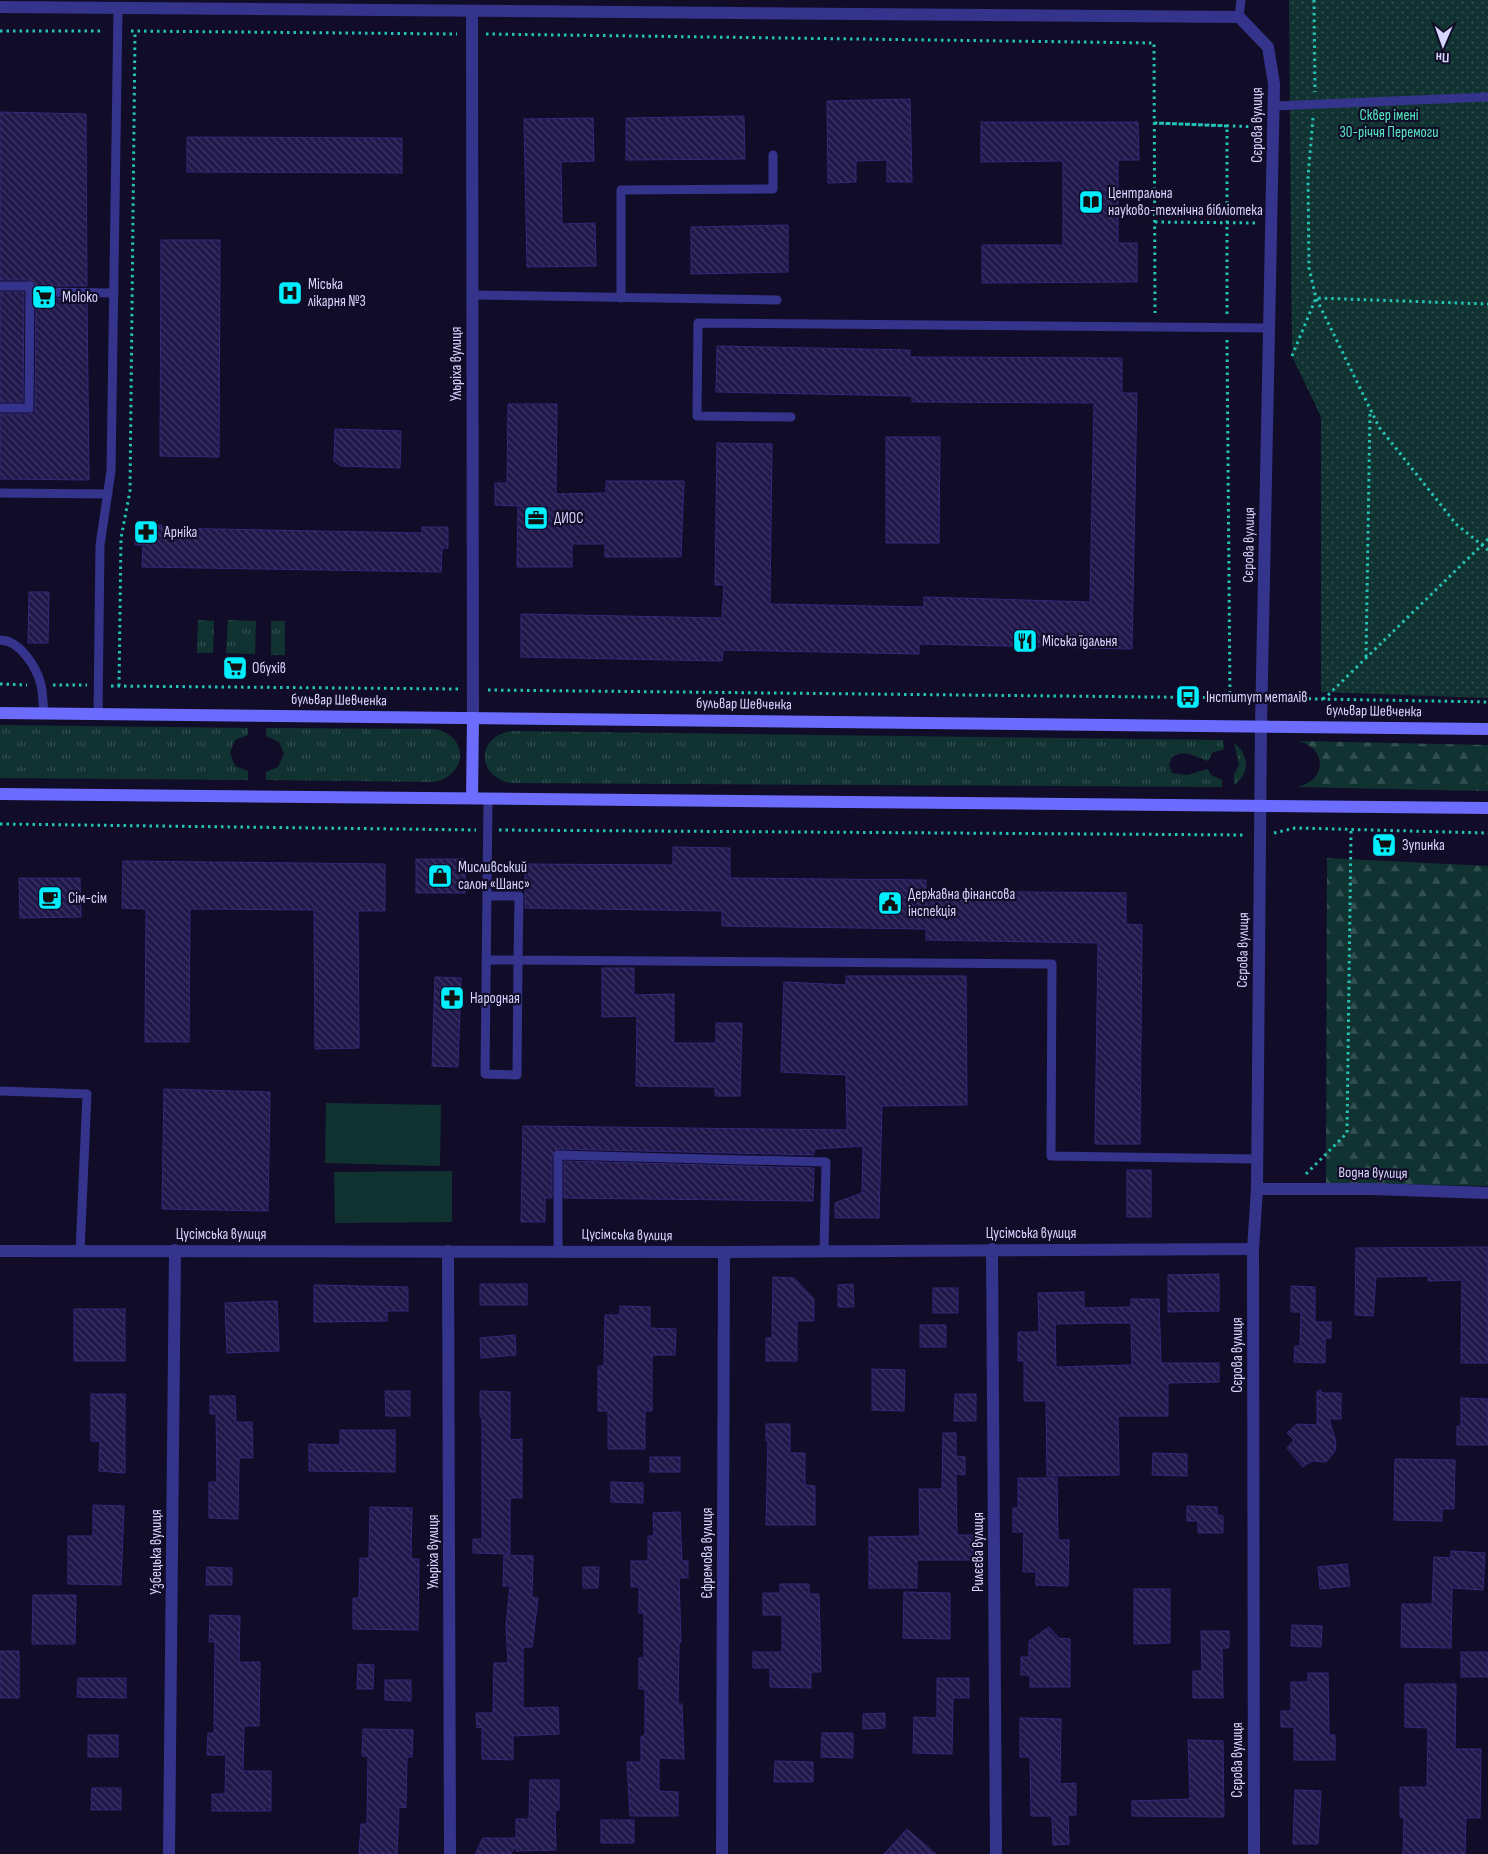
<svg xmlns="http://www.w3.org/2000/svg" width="1488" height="1854" viewBox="0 0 1488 1854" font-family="'Sofia Sans Condensed',sans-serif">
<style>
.grass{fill:url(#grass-tufts)}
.forest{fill:url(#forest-firs)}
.park{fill:url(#park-dots)}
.pitch{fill:#103331}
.building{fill:url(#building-back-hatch);stroke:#352779;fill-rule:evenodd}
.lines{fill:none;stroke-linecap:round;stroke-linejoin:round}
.path{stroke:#23c4b5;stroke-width:3;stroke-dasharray:2.5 4;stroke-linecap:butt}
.service{stroke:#34348c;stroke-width:9}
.minor{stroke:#34348c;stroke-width:12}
.secondary{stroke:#6c6dff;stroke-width:12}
.labels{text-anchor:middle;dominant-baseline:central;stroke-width:4.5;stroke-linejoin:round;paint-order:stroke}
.park-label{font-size:15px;fill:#55ebc1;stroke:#110d28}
.street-label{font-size:15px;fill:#d8d5ff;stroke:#110d28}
.poi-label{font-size:15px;fill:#d8d5ff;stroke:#110d28;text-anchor:start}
</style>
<defs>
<pattern id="grass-tufts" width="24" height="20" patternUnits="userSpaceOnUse" patternTransform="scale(1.25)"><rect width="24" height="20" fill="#103331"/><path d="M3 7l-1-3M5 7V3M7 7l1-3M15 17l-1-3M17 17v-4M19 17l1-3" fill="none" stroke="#325050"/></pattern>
<pattern id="forest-firs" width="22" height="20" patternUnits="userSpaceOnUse" patternTransform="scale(1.25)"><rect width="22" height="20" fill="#103331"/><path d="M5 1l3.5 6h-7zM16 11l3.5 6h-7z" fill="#325050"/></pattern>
<pattern id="park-dots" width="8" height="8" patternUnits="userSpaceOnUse" patternTransform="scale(1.25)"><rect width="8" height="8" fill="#103331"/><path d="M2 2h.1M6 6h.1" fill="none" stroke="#325050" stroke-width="1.8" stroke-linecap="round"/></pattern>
<pattern id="building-back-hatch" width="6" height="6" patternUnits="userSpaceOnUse" patternTransform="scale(1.25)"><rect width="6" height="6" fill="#20174b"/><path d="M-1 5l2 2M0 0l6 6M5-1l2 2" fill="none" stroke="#403866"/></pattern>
</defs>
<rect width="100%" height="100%" fill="#110d28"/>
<!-- grass -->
<g class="grass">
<path d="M198 620 214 621 213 653H197Z"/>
<path d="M228 620 256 621 255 654 226 653Z"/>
<rect x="271" y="621" width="14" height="34"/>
<path d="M0 725 248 728V735L235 740 230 753 235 766 248 771V780L0 778Z"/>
<path d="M266 728 436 729C469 737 468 775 434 782L266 780V772L278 767 284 754 279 742 266 736Z"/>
<path d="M512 731 1223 740 1224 749 1212 753 1208 761C1196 757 1183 748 1172 757L1169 765 1172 773 1187 775 1208 769 1211 775 1222 780V787L510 783C475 775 477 736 512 731Z"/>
<path d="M1234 743C1249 754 1251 773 1234 785V775L1239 765Z"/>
</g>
<!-- forest -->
<g class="forest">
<path d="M1298 741 1488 745V791L1296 787C1327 782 1328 748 1298 741Z"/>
<path d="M1327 858 1488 866V1186L1326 1183Z"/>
</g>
<!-- park -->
<path class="park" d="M1289 0H1488V698L1321 692V417L1292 356Z"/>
<!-- pitch -->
<g class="pitch">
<path d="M326 1103 441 1105 440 1166 325 1163Z"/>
<path d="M452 1171V1222L335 1223 334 1172Z"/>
</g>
<!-- building -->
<g class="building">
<path d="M910 99 912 182H887V160L856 161V182L828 183 827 101Z"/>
<path d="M0 112 86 114 87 286H36L30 280H0Z"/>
<path d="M744 116 745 159 626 160V118Z"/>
<path d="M593 118 594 161 561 162 562 224 595 223 596 266 527 267 524 119Z"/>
<path d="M981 122H1138L1139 160H1118V243H1137V282L982 283V245H1063V161L981 162Z"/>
<path d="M187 137 402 138V173L187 172Z"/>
<path d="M788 225V272L691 274V227Z"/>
<path d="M161 240H220L219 457 160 456Z"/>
<path d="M0 292H24L23 402H0Z"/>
<path d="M36 298 87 299 89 480 0 479V414H29L35 409Z"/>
<path d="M717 346 910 350V357L1122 358V393H1137L1132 649 919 644V654L723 650 722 661 521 657V614L722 618 724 585H715L717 443 772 444 770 604 924 607V597L1090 602 1094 403 912 402V396L716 392Z"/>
<path d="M508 404H557L556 494 606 493V481H684L681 557H605V544H572V567H517L518 506 495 505V483H507Z"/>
<path d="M335 429 401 431 400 468 341 466 334 461Z"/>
<path d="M886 437H940L939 543H886Z"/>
<path d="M135 525H162V528L422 533V527H448V548H442L441 572 142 567 143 545H135Z"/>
<path d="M29 592H49L48 643H28Z"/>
<path d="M673 847 730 848V878L926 880V891L1126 893V924L1142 925 1140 1144H1095L1098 943 926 940V929L722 926V911L525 908V864L673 865Z"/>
<rect x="416" y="859" width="49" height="34"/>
<path d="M123 861 385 864V911H358L359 1048 315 1049 314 910 190 909 189 1042H145L146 909 122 908Z"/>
<path d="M19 878H80L81 917 20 918Z"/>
<path d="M602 968H634V995L674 994V1043H716V1023H742L740 1096H715V1087L636 1086 637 1016 602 1017Z"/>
<path d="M846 976H966L967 1105 882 1106 879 1218H835V1203L862 1193 863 1146 814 1149V1155L558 1149 552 1155V1198H545V1222H521L523 1126 847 1130 846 1075 781 1072 784 982 846 985Z"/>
<path d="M435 977 461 978 458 1067 432 1066Z"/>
<path d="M164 1089 270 1092 268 1211 162 1209Z"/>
<path d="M564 1161 814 1168 813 1201 564 1198Z"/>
<rect x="1127" y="1170" width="24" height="47"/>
<path d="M1488 1247V1363H1461L1462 1280 1428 1281V1276L1376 1277 1373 1316 1355 1315 1356 1248Z"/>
<path d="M1219 1274V1311L1168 1312V1275Z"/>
<path d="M773 1277 794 1278 814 1299V1321H797V1361H766V1338H772Z"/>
<rect x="480" y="1284" width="47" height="21"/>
<path d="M853 1284 854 1307H838V1285Z"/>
<path d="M314 1285 408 1287V1311H387V1321L314 1322Z"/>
<path d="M1291 1286 1315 1287V1322H1331V1338H1325V1363L1294 1362 1295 1346H1300L1301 1312H1291Z"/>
<rect x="933" y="1288" width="25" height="25"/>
<path d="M1084 1292V1308L1131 1307V1299H1159L1161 1363H1219V1382L1168 1383V1416H1118L1119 1475 1047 1476 1046 1401H1024V1361H1018V1332H1039L1038 1293ZM1101 1323H1131L1132 1365 1056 1367 1055 1324Z"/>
<path d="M277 1301 279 1351 227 1353 225 1303Z"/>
<path d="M620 1306 650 1307V1328L676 1329 675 1355H652V1411H645V1449H608V1411H598V1366H604L605 1315H620Z"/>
<rect x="74" y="1309" width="51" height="52"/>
<rect x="920" y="1325" width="26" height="22"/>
<path d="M515 1335 516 1355 481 1358 480 1338Z"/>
<path d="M872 1369 905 1370 904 1411 872 1410Z"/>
<path d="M1321 1390V1393H1341V1419H1329L1336 1442 1335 1451 1326 1462 1312 1461 1303 1467 1287 1448 1294 1440 1287 1433 1297 1424 1317 1425V1391Z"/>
<path d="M385 1391H410V1416H386Z"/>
<path d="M480 1391 510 1392V1440L522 1439V1498H510V1554L473 1553V1539H482V1417H480Z"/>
<path d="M91 1394H125V1473L99 1471 100 1441H91Z"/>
<path d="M955 1394H976V1421H954Z"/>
<path d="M210 1396H235L236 1422H252L253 1458H239L238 1519 209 1518V1482H217L216 1414H210Z"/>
<path d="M1461 1398 1488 1399V1445H1457V1426H1461Z"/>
<path d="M766 1424H790V1453H805V1485L815 1486V1525H766L768 1441H766Z"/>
<path d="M340 1430H395V1472L309 1471V1444L340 1445Z"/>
<path d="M943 1433H956V1456L965 1457V1475L956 1474 957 1535H974L973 1560H917V1588H869V1537L920 1536 919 1489H942Z"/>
<path d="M1153 1453 1187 1454V1476L1152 1475Z"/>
<rect x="650" y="1457" width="30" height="15"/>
<path d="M1395 1459 1455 1460 1454 1509H1442V1521L1394 1520Z"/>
<path d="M1018 1478H1057L1058 1540H1069L1068 1586 1036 1585V1572H1023L1024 1532H1013V1508H1018Z"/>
<path d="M611 1482 643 1483V1503L611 1502Z"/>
<path d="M93 1505 124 1506 121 1585 68 1584V1536H93Z"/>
<path d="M1187 1506 1217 1507V1515L1223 1516V1533H1198V1521H1187Z"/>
<path d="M370 1507 412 1508 411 1559H419L418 1630 353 1629V1598H359L360 1558H369Z"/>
<path d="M680 1512 682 1561H688V1578H679L681 1642H679L678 1704H682L684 1759 659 1758V1791L678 1792V1816H630L627 1762H641V1736H645V1689H639V1658H644V1613H639V1587H631V1561H648V1536H654L653 1513Z"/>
<path d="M1451 1551 1485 1553 1483 1590 1452 1588 1451 1648 1401 1647 1402 1604H1432L1434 1557 1451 1558Z"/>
<path d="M504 1555 533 1556 532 1597 538 1598 532 1647H523V1708L558 1707 559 1734 513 1736V1760L482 1759V1727L477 1728 476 1713H493L494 1663H508L506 1625 510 1586H503Z"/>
<path d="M1347 1564 1350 1586 1320 1589 1318 1567Z"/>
<path d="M207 1567 232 1568V1585H206Z"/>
<path d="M583 1567H599L598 1588H583Z"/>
<path d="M780 1584H809V1594H819L821 1672H811V1688L770 1687V1668H753V1652H782V1615H763V1593H780Z"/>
<path d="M1134 1589H1170V1643L1134 1644Z"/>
<path d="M904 1592 950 1593V1639L903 1638Z"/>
<path d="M33 1595H76L75 1644H32Z"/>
<path d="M210 1615 240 1616 239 1662H260L259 1726H244L243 1771H271V1811H212V1794H225L226 1755H207L208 1733H214L215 1642H209Z"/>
<path d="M1292 1625 1322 1626 1321 1647 1291 1646Z"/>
<path d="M1049 1627 1059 1638 1070 1639V1687H1030V1675H1021V1657H1029V1641Z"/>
<path d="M1201 1631H1229V1648H1222L1223 1698H1193V1671H1202Z"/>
<rect x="0" y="1651" width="19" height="47"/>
<rect x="1461" y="1652" width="27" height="25"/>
<path d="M358 1664 374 1665 373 1689H357Z"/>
<path d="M1308 1673H1328L1329 1735H1335V1760H1294V1727H1281V1711H1291V1682H1308Z"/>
<path d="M78 1678H126V1698L77 1697Z"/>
<path d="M937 1678H969V1698H953L952 1754 913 1753 914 1717 937 1718Z"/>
<path d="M385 1680H411V1701L385 1700Z"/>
<path d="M1405 1684H1456L1455 1749H1481L1480 1818H1466L1465 1854H1403L1404 1818 1400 1817V1787H1427L1428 1728 1405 1727Z"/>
<path d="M885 1713V1728L863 1729V1714Z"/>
<path d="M1020 1718 1061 1719 1060 1784 1076 1783V1815H1068L1069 1844 1053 1845 1052 1816H1031L1030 1757H1020Z"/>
<path d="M363 1729 413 1730 412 1757H407L406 1808 399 1807 397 1854H359L361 1824H367L368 1756H362Z"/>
<path d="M822 1733H853V1758L821 1757Z"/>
<rect x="88" y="1735" width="30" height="22"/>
<path d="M1188 1740 1223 1741 1224 1817 1132 1816V1801L1190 1799Z"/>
<path d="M775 1761 813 1762V1782H774Z"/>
<path d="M530 1780H559V1810H555L556 1850 516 1851V1845L511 1854H475L483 1838H516V1819H529Z"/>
<path d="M92 1788H121V1810H91Z"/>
<path d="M1295 1790 1321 1791 1318 1844H1293Z"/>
<rect x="601" y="1820" width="33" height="23"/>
<path d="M907 1829 936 1854H884Z"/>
</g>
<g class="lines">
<!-- path -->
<g class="path">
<path d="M1314 0 1315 92"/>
<path d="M0 31H104"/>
<path d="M131 31 457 34"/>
<path d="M486 34 1154 43 1155 313"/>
<path d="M1313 118 1308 177 1309 268 1316 298 1379 427 1456 524 1488 550"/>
<path d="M1155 222 1256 223"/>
<path d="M1227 314V126L1155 123 1258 127"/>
<path d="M1227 340 1230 698"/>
<path d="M1292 356 1316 298 1488 304"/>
<path d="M1488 539 1325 698 1320 699 1488 702"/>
<path d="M1366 657 1370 411"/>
<path d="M0 684 27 685"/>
<path d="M53 685H87"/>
<path d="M111 686 459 689"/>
<path d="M119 686 121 538 130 491 135 31"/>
<path d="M488 690 1247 698"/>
<path d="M1276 698 1320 699"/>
<path d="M0 824 476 830"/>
<path d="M499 830 1246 835"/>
<path d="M1274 833 1295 828 1488 833"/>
<path d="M1306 1174 1347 1133 1351 830"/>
</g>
<!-- service -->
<g class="service">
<path d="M1239 17 1241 0"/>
<path d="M1274 106 1488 97"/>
<path d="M0 286H30L29 408H0"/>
<path d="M30 292 114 293"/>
<path d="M472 295 777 300"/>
<path d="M621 298V190L773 189V155"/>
<path d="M791 417 697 416 698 323 1270 328"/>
<path d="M0 493 108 494"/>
<path d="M0 640C20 640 37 668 41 685 43 694 43 705 44 714"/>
<path d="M98 714 100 545 111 471 118 8"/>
<path d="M488 896H519L518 960 1052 964 1051 1156 1257 1159"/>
<path d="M486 960H518L517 1075 485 1074 488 799"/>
<path d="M0 1091 87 1094 80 1251"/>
<path d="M558 1250V1155L826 1162 824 1250"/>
</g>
<!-- minor -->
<g class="minor">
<path d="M0 7 1239 17 1268 47 1274 84 1261 725 1257 1189 1253 1249 1254 1854"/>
<path d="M472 11 473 718"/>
<path d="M1257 1189H1372L1488 1193"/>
<path d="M992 1249 996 1854"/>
<path d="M0 1251 724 1252 1253 1249"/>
<path d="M448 1251 450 1854"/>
<path d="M169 1854 175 1250"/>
<path d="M722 1854 724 1252"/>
</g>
<!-- secondary -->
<g class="secondary">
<path d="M0 713 1488 729"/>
<path d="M0 794 1488 808"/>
<path d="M472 798 473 718"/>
</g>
</g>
<!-- icons -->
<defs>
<symbol id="library-square" viewBox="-11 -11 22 22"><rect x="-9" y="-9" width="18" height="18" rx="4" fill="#01eeff" stroke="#110d28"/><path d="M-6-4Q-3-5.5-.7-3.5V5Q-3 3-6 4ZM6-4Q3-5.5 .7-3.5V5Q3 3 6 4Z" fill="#111"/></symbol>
<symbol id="hospital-square" viewBox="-11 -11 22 22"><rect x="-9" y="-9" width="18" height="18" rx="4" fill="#01eeff" stroke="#110d28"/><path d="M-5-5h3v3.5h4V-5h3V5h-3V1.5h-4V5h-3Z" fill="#111"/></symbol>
<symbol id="supermarket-square" viewBox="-11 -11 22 22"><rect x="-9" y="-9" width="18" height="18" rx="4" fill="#01eeff" stroke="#110d28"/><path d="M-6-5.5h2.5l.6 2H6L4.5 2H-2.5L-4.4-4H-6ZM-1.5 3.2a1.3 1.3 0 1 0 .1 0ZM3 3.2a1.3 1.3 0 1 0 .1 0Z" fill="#111"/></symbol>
<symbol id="office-square" viewBox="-11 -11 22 22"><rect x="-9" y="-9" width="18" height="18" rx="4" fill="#01eeff" stroke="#110d28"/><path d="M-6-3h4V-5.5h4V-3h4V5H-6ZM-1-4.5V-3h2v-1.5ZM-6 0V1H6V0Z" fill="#111"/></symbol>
<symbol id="pharmacy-square" viewBox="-11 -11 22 22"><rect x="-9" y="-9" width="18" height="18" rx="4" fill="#01eeff" stroke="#110d28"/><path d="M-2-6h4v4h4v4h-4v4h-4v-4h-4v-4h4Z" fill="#111"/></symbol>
<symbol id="restaurant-square" viewBox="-11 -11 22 22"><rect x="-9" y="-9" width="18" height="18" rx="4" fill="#01eeff" stroke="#110d28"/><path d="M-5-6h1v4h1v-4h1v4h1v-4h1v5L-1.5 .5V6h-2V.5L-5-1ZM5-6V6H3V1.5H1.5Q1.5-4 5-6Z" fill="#111"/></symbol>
<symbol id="bus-square" viewBox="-11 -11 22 22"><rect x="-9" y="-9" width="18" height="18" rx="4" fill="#01eeff" stroke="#110d28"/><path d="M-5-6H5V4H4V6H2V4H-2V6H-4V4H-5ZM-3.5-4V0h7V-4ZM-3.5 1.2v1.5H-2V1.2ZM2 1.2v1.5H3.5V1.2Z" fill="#111"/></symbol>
<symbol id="shop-square" viewBox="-11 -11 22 22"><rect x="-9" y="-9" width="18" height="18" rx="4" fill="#01eeff" stroke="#110d28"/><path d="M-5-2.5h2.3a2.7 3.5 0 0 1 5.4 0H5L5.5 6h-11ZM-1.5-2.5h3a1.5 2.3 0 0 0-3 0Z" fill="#111"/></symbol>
<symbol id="cafe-square" viewBox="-11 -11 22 22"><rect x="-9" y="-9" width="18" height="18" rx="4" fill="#01eeff" stroke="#110d28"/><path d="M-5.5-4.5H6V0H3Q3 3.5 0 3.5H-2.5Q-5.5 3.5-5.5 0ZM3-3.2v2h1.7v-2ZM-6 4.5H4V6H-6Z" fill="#111"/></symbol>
<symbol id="civic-square" viewBox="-11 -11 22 22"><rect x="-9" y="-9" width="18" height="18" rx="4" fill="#01eeff" stroke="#110d28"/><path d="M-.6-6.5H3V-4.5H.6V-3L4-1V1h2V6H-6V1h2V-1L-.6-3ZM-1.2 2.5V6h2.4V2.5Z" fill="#111"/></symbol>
</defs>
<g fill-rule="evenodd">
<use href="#library-square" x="1077" y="188" width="28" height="28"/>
<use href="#hospital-square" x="276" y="279" width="28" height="28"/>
<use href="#supermarket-square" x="30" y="283" width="28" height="28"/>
<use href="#office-square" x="522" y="504" width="28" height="28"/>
<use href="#pharmacy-square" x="132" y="518" width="28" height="28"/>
<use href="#restaurant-square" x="1011" y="627" width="28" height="28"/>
<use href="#supermarket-square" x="221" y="654" width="28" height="28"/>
<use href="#bus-square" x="1174" y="683" width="28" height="28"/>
<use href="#supermarket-square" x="1370" y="831" width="28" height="28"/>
<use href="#shop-square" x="426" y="862" width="28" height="28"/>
<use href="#cafe-square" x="36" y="884" width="28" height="28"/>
<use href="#civic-square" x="876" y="889" width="28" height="28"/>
<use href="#pharmacy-square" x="438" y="984" width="28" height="28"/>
</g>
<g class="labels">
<!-- park labels -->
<g class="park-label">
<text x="1389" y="115">Сквер імені<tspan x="1389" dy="17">30-річчя Перемоги</tspan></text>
</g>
<!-- street labels -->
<g class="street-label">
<text transform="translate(1257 125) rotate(-90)">Сєрова вулиця</text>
<text transform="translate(456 364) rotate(-90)">Ульріха вулиця</text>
<text transform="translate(1249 545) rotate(-89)">Сєрова вулиця</text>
<text transform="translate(339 700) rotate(1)">бульвар Шевченка</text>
<text transform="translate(744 704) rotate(1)">бульвар Шевченка</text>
<text transform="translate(1374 711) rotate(1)">бульвар Шевченка</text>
<text transform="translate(1243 950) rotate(-89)">Сєрова вулиця</text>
<text transform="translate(1373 1173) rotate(1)">Водна вулиця</text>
<text x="1031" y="1233">Цусімська вулиця</text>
<text x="221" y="1234">Цусімська вулиця</text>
<text transform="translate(627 1235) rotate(1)">Цусімська вулиця</text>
<text transform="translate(1237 1355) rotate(-90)">Сєрова вулиця</text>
<text transform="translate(156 1552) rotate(-90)">Узбецька вулиця</text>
<text transform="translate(433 1552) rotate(-90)">Ульріха вулиця</text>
<text transform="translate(978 1552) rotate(-90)">Рилєєва вулиця</text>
<text transform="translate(707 1553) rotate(-90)">Єфремова вулиця</text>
<text transform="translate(1237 1760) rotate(-90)">Сєрова вулиця</text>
</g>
<!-- poi labels -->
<g class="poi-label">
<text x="1108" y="193">Центральна<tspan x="1108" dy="17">науково-технічна бібліотека</tspan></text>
<text x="308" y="284">Міська<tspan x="308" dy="17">лікарня №3</tspan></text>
<text x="62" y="297">Moloko</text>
<text x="554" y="518">ДИОС</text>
<text x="164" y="532">Арніка</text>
<text x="1042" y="641">Міська їдальня</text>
<text x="252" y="668">Обухів</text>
<text x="1206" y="697">Інститут металів</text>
<text x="1402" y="845">Зупинка</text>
<text x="458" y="867">Мисливський<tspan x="458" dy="17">салон «Шанс»</tspan></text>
<text x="908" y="894">Державна фінансова<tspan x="908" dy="17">інспекція</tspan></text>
<text x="68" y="898">Сім-сім</text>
<text x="470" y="998">Народная</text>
</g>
</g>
<!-- north arrow -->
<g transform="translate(1443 45) rotate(182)" stroke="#110d28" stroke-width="4" paint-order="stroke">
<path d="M0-4L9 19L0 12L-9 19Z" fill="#d8d5ff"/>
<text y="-8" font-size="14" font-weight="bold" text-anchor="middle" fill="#d8d5ff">Пн</text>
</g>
</svg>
